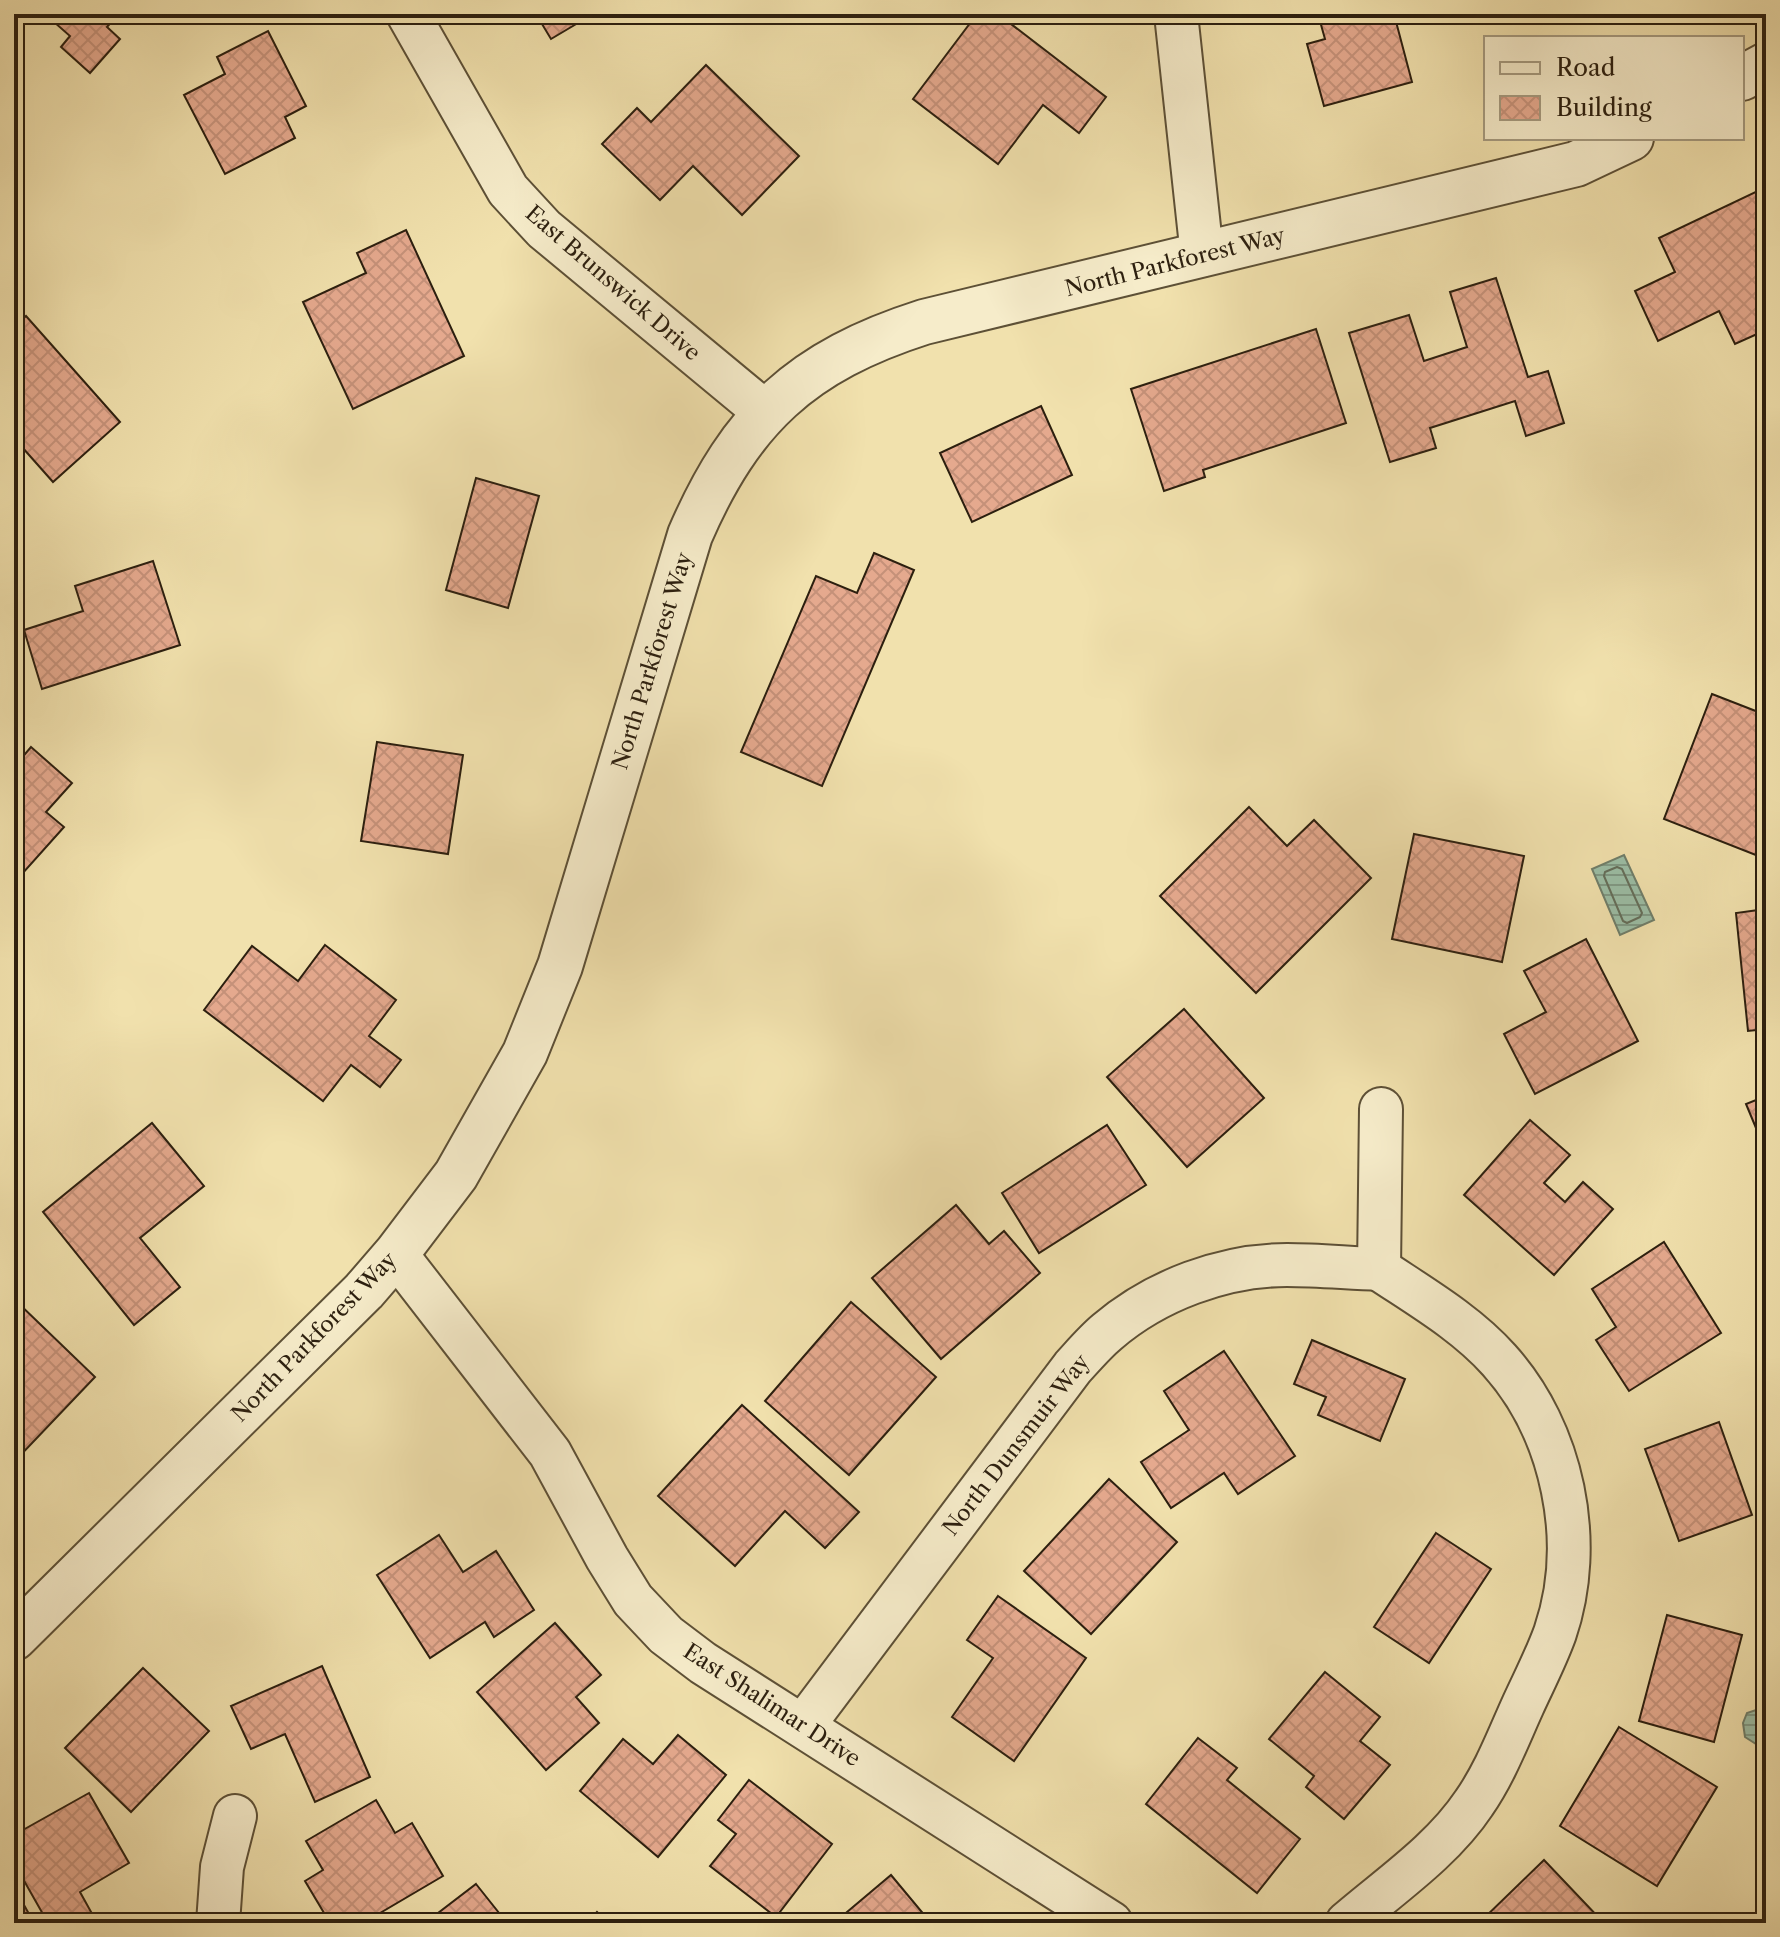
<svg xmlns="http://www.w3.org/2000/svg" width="1780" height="1937" viewBox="0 0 1780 1937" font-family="'Libre Caslon Text',serif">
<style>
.water{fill:url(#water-rules);stroke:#6f7e6a;stroke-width:2}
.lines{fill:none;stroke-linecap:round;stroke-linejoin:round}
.shore{stroke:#646e5a;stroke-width:2}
.building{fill:url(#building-cross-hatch);stroke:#2c1f0f;stroke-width:2}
.minor-casing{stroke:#5d5036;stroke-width:46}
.tertiary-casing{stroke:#5d5036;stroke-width:48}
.minor{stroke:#f6ecca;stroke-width:42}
.tertiary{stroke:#f6ecca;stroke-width:44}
.labels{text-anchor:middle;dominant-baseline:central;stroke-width:6;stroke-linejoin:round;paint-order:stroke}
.street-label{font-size:22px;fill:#2c1f0f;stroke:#f6ecca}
</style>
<defs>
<pattern id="water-rules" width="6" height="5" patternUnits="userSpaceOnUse" patternTransform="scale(2)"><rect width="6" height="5" fill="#9bbea6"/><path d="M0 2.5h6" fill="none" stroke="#7f9a86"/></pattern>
<pattern id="building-cross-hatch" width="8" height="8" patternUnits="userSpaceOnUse" patternTransform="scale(2)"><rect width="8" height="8" fill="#e5a98e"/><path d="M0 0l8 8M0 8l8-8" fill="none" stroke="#c59179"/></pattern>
</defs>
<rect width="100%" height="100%" fill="#f1e1ad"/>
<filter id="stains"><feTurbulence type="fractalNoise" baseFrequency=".0025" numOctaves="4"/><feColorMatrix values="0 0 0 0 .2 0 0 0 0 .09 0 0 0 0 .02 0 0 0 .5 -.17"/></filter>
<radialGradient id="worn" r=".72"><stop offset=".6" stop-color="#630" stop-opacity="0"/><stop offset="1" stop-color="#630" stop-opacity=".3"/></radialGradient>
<!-- water -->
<g class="water">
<path d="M1624 855 1654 920 1620 935 1592 869Z"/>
<path d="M1762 1708 1766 1709V1744H1756L1745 1737 1743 1723 1747 1713Z"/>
</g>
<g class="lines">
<!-- shore -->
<path class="shore" d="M1617 867 1622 869 1642 913 1640 917 1627 923 1623 921 1604 876 1605 872Z"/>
</g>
<!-- building -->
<g class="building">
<path d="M45 14H118L107 27 120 39 90 73 61 47 70 36Z"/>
<path d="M536 14H593L551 39Z"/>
<path d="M977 14H998L1106 97 1079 133 1043 105 998 164 913 99Z"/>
<path d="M1318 14H1394L1412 82 1324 106 1307 44 1325 39Z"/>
<path d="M268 31 306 106 285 117 295 138 225 174 184 95 225 74 217 57Z"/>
<path d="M706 65 799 156 742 215 693 166 660 200 602 144 637 108 651 122Z"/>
<path d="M1766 187V330L1735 344 1719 311 1658 341 1635 291 1675 272 1659 238Z"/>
<path d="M406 230 464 356 353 409 303 302 366 273 357 253Z"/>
<path d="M1496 278 1528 377 1548 371 1564 423 1526 436 1515 401 1430 428 1436 448 1390 462 1349 333 1409 315 1424 361 1467 347 1450 292Z"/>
<path d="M26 316 120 422 53 482 14 438V327Z"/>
<path d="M1316 329 1346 423 1203 470 1205 477 1164 491 1131 389Z"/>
<path d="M1041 406 1072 475 972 522 940 453Z"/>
<path d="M476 478 539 496 508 608 446 590Z"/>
<path d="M874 553 914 570 822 786 741 752 816 576 857 593Z"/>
<path d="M153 561 180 645 42 689 24 630 83 611 75 586Z"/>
<path d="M1712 694 1766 715V859L1664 819Z"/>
<path d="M377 742 463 755 448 854 361 841Z"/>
<path d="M31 747 72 783 46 812 64 827 14 883V767Z"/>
<path d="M1249 807 1287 846 1314 820 1371 878 1256 993 1160 896Z"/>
<path d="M1414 834 1524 856 1502 962 1392 939Z"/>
<path d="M1766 909V1029L1748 1031 1736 913Z"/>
<path d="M1586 939 1638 1041 1535 1094 1504 1034 1546 1012 1524 971Z"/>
<path d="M325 945 396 1000 369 1036 401 1060 380 1087 351 1065 323 1101 204 1010 252 946 298 981Z"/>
<path d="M1184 1009 1264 1098 1187 1167 1107 1077Z"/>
<path d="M1766 1096V1152L1746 1104Z"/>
<path d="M1530 1120 1570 1155 1544 1183 1565 1202 1583 1182 1613 1209 1554 1275 1464 1195Z"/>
<path d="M152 1123 204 1186 140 1238 180 1287 134 1325 43 1212Z"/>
<path d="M1107 1125 1146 1185 1039 1253 1002 1193Z"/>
<path d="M956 1205 989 1244 1004 1231 1040 1273 941 1359 872 1278Z"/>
<path d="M1664 1242 1721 1333 1629 1391 1596 1340 1616 1327 1592 1289Z"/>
<path d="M14 1299 95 1377 14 1462Z"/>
<path d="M851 1302 936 1377 849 1475 765 1401Z"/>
<path d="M1312 1340 1405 1379 1380 1441 1318 1415 1326 1397 1294 1384Z"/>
<path d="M1224 1351 1295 1456 1238 1494 1224 1473 1171 1508 1141 1462 1189 1430 1164 1391Z"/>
<path d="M742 1405 859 1512 825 1548 785 1511 735 1566 658 1496Z"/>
<path d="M1719 1422 1752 1515 1679 1541 1645 1449Z"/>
<path d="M1109 1479 1177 1542 1091 1634 1024 1571Z"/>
<path d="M1436 1533 1491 1569 1429 1663 1374 1627Z"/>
<path d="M439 1535 463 1572 496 1551 534 1610 494 1637 485 1622 430 1658 377 1575Z"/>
<path d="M998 1596 1086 1658 1014 1761 952 1717 993 1658 967 1640Z"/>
<path d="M1667 1615 1742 1635 1714 1742 1639 1721Z"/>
<path d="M555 1623 601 1675 576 1697 599 1723 546 1770 477 1692Z"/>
<path d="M322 1666 370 1777 315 1802 285 1734 251 1749 231 1706Z"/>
<path d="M143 1668 209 1731 131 1812 65 1748Z"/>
<path d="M1325 1672 1380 1717 1360 1741 1390 1765 1344 1819 1306 1787 1314 1776 1269 1739Z"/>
<path d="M1619 1727 1717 1787 1657 1886 1560 1826Z"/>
<path d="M678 1735 726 1775 658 1857 580 1791 623 1739 653 1764Z"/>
<path d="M1198 1738 1237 1768 1227 1780 1300 1839 1257 1893 1146 1804Z"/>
<path d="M749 1780 832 1844 776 1917 710 1866 736 1834 718 1820Z"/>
<path d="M89 1793 129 1863 80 1892 95 1919 88 1923H48L14 1863V1835Z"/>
<path d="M376 1800 395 1833 412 1823 443 1876 363 1923H330L305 1881 323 1870 306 1841Z"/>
<path d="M1544 1860 1602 1921 1600 1923H1479Z"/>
<path d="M891 1875 931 1923H834Z"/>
<path d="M476 1884 507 1923H425Z"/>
<path d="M14 1887 34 1923H14Z"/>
<path d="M597 1912 609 1923H587Z"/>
</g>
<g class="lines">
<defs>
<g id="minor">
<path d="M408 14 508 190 544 229 765 412"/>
<path d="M1176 14 1202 255"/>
<path d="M396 1254 550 1453 607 1558 633 1600 666 1635 703 1663 1111 1923"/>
<path d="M1379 1269 1381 1109"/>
<path d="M803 1726 1073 1367C1084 1355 1095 1342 1107 1332 1156 1290 1224 1265 1287 1265 1318 1265 1348 1268 1379 1269"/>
<path d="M218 1923 222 1867 235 1816"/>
<path d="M1347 1923C1390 1886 1442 1851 1474 1803 1495 1773 1508 1738 1523 1705 1534 1681 1546 1658 1555 1633 1586 1542 1563 1431 1499 1360 1466 1323 1421 1297 1379 1269"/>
</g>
<g id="tertiary">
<path d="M1742 78 1766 65"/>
<path d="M14 1638 364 1291 396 1254 456 1175 525 1053 560 966 690 535C741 417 802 361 924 322L1576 164 1631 138"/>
</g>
</defs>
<!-- minor casing -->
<use href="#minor" class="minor-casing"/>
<!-- tertiary casing -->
<use href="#tertiary" class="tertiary-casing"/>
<!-- minor -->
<use href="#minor" class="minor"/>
<!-- tertiary -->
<use href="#tertiary" class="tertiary"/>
</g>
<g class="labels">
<!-- street labels -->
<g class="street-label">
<text transform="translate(1175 262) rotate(-14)">North Parkforest Way</text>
<text transform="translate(613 283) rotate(41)">East Brunswick Drive</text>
<text transform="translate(652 661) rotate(-73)">North Parkforest Way</text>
<text transform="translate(314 1337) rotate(-46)">North Parkforest Way</text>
<text transform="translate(1016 1445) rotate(-52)">North Dunsmuir Way</text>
<text transform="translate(772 1705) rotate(33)">East Shalimar Drive</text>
</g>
</g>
<!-- margin -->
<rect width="1780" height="1937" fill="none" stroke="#f1e1ad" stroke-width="48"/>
<rect x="16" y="16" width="1748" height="1905" fill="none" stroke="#2c1f0f" stroke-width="4"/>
<rect x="24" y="24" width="1732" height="1889" fill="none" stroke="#2c1f0f" stroke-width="2"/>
<!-- legend -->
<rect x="1484" y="36" width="260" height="104" fill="#f6ecca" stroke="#a59a7f" stroke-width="2"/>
<rect x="1500" y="62" width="40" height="12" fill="#f6ecca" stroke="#a59a7f" stroke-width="2"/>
<text x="1556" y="76" font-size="24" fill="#2c1f0f">Road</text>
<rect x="1500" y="96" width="40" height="24" fill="url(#building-cross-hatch)" stroke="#a59a7f" stroke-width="2"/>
<text x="1556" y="116" font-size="24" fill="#2c1f0f">Building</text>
<rect width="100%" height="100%" filter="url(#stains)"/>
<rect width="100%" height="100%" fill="url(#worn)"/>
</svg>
